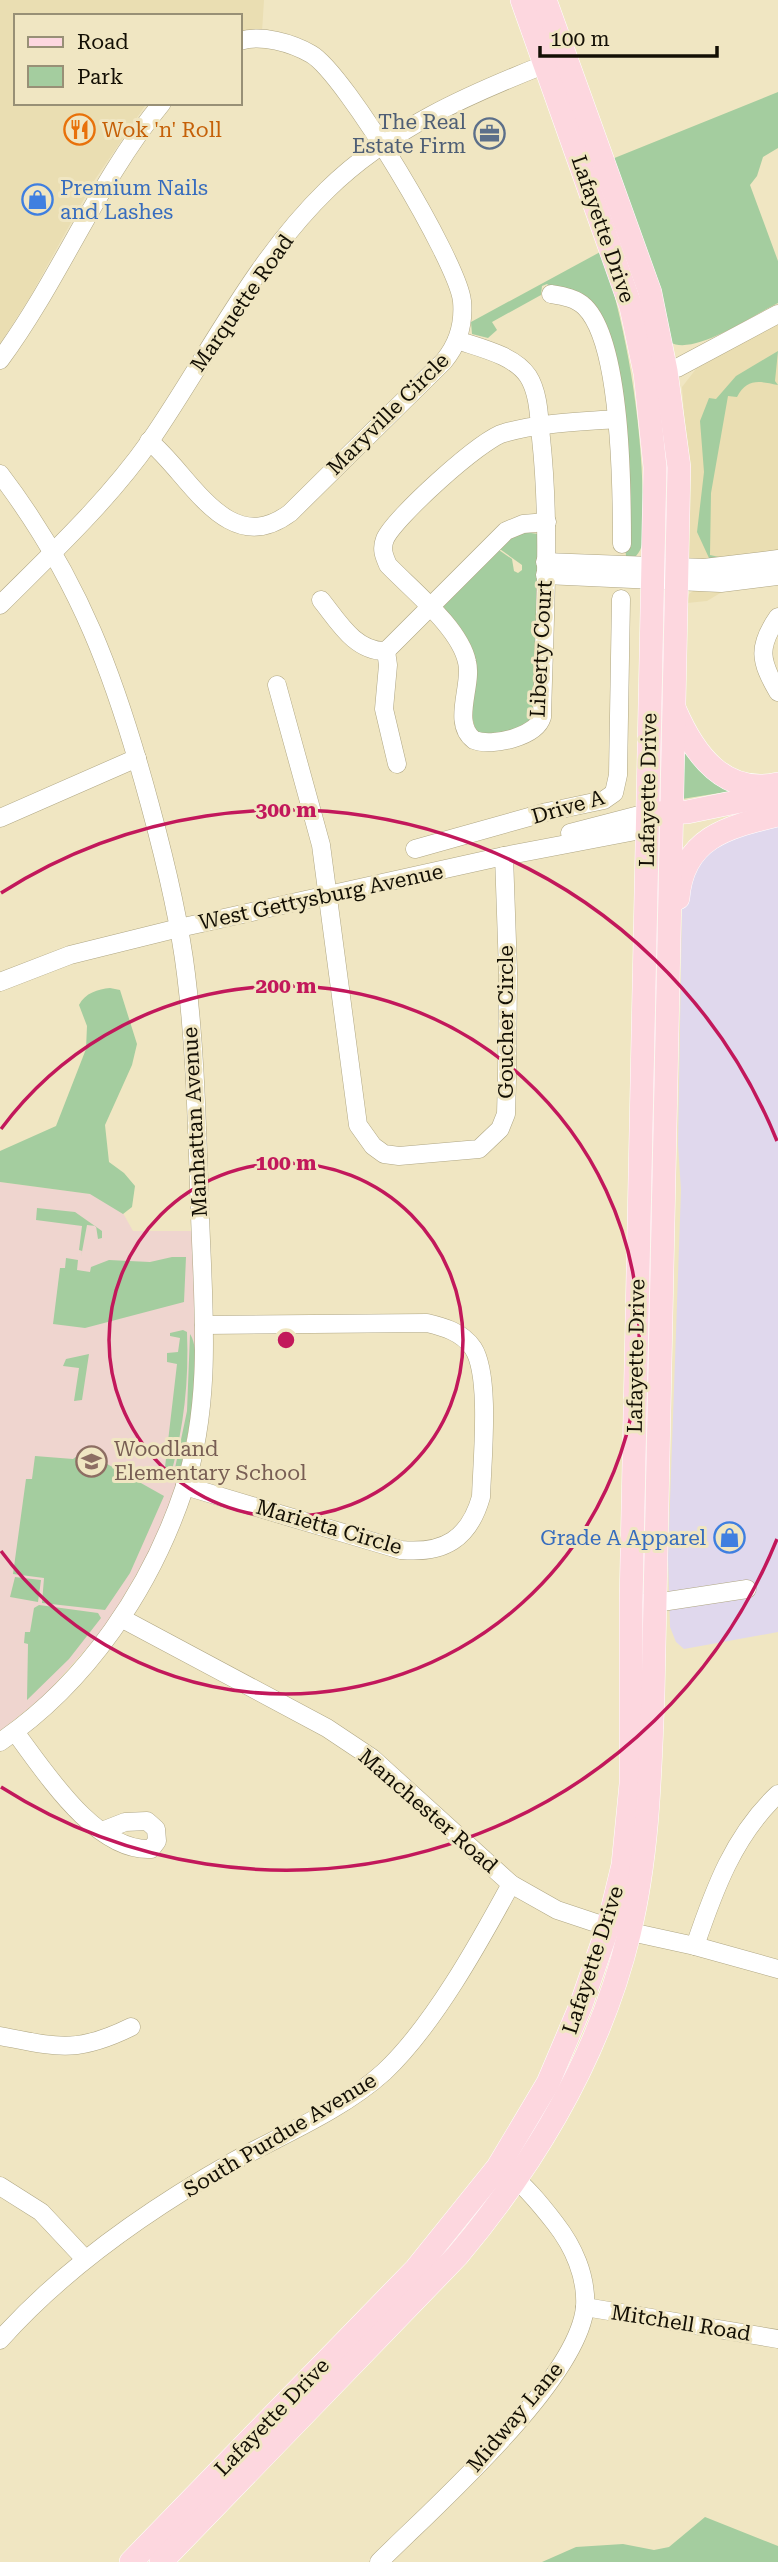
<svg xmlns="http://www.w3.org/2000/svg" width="778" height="2562" viewBox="0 0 778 2562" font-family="'Roboto Serif',serif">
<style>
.built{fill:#eadeb2}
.industrial{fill:#e0d8ed}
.education{fill:#efd5cf}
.green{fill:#a4cd9f}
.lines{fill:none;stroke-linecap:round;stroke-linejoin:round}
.minor-casing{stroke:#afa683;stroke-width:19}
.major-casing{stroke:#fff;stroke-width:24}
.minor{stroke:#fff;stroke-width:18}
.major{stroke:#fdd7df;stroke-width:23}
.ring{fill:none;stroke:#c2185b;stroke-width:3.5}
.labels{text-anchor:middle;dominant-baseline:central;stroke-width:6;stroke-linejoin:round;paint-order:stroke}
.service-label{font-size:21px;fill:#4e5e75;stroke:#f0e6c2;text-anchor:end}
.food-label{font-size:21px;fill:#c56008;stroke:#f0e6c2;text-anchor:start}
.shop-label{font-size:21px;fill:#366cbe;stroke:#f0e6c2;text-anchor:start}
.street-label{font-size:21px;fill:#130f04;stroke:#f0e6c2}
.education-label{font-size:21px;fill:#785e54;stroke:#f0e6c2;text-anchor:start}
.centre{fill:#c2185b;stroke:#f0e6c2;stroke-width:3.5}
.ring-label{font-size:21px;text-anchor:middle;font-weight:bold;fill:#c2185b;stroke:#f0e6c2;stroke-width:6;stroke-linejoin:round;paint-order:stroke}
</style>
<rect width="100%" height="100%" fill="#f0e6c2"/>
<!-- built -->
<g class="built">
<path d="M0 0H264L262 32 240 34V16H16V103H147L94 181 30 297 0 344Z"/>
<path d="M778 323V580L727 589 707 601 687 603 689 594 696 589 687 557V452L682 387 696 369Z"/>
</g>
<!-- industrial -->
<path class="industrial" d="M778 821V1632L684 1649 676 1642 670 1627 668 1558 681 1190 678 1145 682 907 704 850Z"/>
<!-- education -->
<path class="education" d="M0 1182 114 1197 133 1231H194L196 1307 195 1371 184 1454 170 1506 155 1542 107 1625 45 1695 0 1731Z"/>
<!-- green -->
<g class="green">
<path d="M778 92V148L763 157 757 176 750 185 778 261V303C755 314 693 357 670 342L612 159Z"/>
<path d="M602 251C627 333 641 414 643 499 643 515 648 544 636 556H626L602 324 547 284 542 286 541 295 492 322 497 330 488 338 472 334 471 322Z"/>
<path d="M778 351 775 381 778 385C759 381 747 378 737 397L728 396 711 493 710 555 719 557 716 561 709 558 697 532 704 472 700 421 709 398 716 399 736 376Z"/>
<path d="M517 531 538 534 536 714 527 726 487 736 476 732 443 603 496 548 512 559 514 571 518 573 522 570V565L497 547Z"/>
<path d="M684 749 732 791 682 799Z"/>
<path d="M110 988 120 990 137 1044 132 1065 105 1125 109 1162 124 1173 135 1186 132 1207 123 1214 90 1194 0 1182V1151L56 1126 86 1049 87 1026 79 1005C85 993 98 989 110 988Z"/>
<path d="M37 1208 75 1212 102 1231V1238L98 1239 96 1226 87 1225 81 1257 82 1251 79 1250 82 1226 36 1220Z"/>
<path d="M172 1257H186L184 1302 85 1328 53 1324 60 1268H65L66 1258 78 1260 77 1270 90 1272 91 1267 109 1260 150 1262Z"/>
<path d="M183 1330 187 1332C189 1380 184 1427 171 1474H161L154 1469 165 1467 177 1364 167 1362V1353L178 1352 180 1338 170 1336V1333Z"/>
<path d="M190 1334C205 1356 187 1441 181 1468L174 1473 187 1411Z"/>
<path d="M89 1354 82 1400 74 1401 79 1368 63 1366 66 1359Z"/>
<path d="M84 1451 164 1496 130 1573 105 1610 42 1603 44 1578 13 1574 26 1479H32L35 1456 73 1459Z"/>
<path d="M15 1577 41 1580 38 1602 10 1597Z"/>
<path d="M39 1605 98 1613 101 1618 69 1659 27 1700 28 1644 24 1643 25 1632H30L34 1608Z"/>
<path d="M705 2517 778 2546V2562H542L576 2547 623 2544 654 2550 669 2547Z"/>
</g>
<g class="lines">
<defs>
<g id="minor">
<path d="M551 294C563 296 576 298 585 307 622 344 622 492 622 544"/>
<path d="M457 340C480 348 514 355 528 376 539 393 539 418 541 438 551 531 544 624 542 717 536 737 492 747 474 740 451 723 473 685 467 662 460 628 412 590 388 565 384 556 381 549 385 539 394 518 481 439 504 433 539 423 579 422 616 419"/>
<path d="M0 360C60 279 97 182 162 103"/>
<path d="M655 372 677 368 778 314"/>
<path d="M149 441C190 474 227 560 290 513L444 361C458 344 464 323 462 301 458 262 345 73 311 54 292 43 261 34 240 41"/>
<path d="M0 474C80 579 116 679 150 805 165 860 179 916 186 974 196 1054 197 1134 200 1215 203 1306 213 1400 184 1489 151 1588 87 1683 0 1742"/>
<path d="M545 562 704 568 778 559"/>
<path d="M545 575 721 583 778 576"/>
<path d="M321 600C338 621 355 652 386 651L506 531 523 524 547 522"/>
<path d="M0 605C52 553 107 502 150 441 208 357 253 262 327 190 388 130 467 95 546 64"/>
<path d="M778 617C757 647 760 661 778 692"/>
<path d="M386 651 388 665 384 709 397 764"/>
<path d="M277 685 321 845 358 1125 373 1146 384 1154 399 1156 479 1149 500 1129 506 1114 507 1078 508 971 504 856"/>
<path d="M0 818 137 758"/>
<path d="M570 833 647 813"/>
<path d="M415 849 547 812 604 800 614 793 618 775 621 599"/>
<path d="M0 982 70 955 179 928 504 856 646 829"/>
<path d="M185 1486 401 1550C444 1554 469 1539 481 1497 482 1462 491 1375 473 1348 462 1332 444 1327 427 1323L204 1325"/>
<path d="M631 1603H655L747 1589"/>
<path d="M121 1618 327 1728 372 1758 511 1884 557 1910 608 1927 695 1946 778 1969"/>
<path d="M15 1732C44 1770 95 1852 151 1849L157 1841 156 1829 147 1821 125 1822 102 1831"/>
<path d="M695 1946C714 1890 734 1835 778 1794"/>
<path d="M0 2036C57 2047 76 2054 131 2027"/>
<path d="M0 2186 41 2212 85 2259"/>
<path d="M585 2307 778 2339"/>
<path d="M0 2340C65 2267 149 2209 234 2161 284 2134 342 2110 384 2072 433 2026 479 1943 511 1884"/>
<path d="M379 2562C433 2508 578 2381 585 2307 587 2276 573 2246 555 2223 541 2205 525 2185 507 2172"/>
</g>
<g id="major">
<path d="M675 710C694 754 724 796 778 784"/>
<path d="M657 813 687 812 775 794"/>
<path d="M678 898C683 837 728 827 778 815"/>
<path d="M131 2562 416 2269 498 2167 548 2083 581 2005 608 1927 623 1865 631 1784V1603L655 467 645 373 631 307 522 0"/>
<path d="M161 2562 457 2256C536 2162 600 2054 629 1934 648 1856 650 1775 653 1695L679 467 666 371 650 292 545 0"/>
</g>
</defs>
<!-- minor casing -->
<use href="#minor" class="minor-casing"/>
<!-- major casing -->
<use href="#major" class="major-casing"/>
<!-- minor -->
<use href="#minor" class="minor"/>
<!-- major -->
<use href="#major" class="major"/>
</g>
<!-- distance rings -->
<g class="ring">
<circle cx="286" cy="1340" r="177"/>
<path d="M1 1129A354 354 0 1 1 1 1551"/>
<path d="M777 1539A530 530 0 0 1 1 1787M1 893A530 530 0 0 1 777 1141"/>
</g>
<!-- icons -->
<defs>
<symbol id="restaurant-ring" viewBox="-11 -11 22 22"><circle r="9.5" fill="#f0e6c2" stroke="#e8710a" stroke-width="1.5"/><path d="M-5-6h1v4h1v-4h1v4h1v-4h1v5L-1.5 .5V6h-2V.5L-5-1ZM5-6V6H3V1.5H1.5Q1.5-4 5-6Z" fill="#e8710a"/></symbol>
<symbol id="office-ring" viewBox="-11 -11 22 22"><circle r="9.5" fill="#f0e6c2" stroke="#5c6f8a" stroke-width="1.5"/><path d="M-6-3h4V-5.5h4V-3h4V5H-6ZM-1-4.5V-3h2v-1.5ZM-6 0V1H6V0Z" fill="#5c6f8a"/></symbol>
<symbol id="shop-ring" viewBox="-11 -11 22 22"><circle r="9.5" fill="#f0e6c2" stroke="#3f7fe0" stroke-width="1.5"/><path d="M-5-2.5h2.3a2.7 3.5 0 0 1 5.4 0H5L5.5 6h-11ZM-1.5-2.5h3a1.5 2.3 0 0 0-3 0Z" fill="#3f7fe0"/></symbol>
<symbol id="school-ring" viewBox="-11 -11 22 22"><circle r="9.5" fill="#f0e6c2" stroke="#8d6e63" stroke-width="1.5"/><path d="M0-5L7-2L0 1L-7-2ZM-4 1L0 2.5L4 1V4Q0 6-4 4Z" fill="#8d6e63"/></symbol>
</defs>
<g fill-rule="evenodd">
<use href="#restaurant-ring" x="62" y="112" width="35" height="35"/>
<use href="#office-ring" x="472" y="116" width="35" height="35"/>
<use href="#shop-ring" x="20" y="182" width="35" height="35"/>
<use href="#school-ring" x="74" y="1444" width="35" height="35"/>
<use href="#shop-ring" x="712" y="1520" width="35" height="35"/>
</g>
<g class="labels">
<!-- service labels -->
<g class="service-label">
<text x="466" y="122">The Real<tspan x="466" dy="24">Estate Firm</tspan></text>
</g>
<!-- food labels -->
<g class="food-label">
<text x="102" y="130">Wok 'n' Roll</text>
</g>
<!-- shop labels -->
<g class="shop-label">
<text x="60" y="188">Premium Nails<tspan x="60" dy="24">and Lashes</tspan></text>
<text x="706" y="1538" text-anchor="end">Grade A Apparel</text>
</g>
<!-- street labels -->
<g class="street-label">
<text transform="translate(603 229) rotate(71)">Lafayette Drive</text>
<text transform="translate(242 303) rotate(-55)">Marquette Road</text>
<text transform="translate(388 414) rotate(-45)">Maryville Circle</text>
<text transform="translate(541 649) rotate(-87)">Liberty Court</text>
<text transform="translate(648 790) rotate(-89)">Lafayette Drive</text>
<text transform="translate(568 807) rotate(-16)">Drive A</text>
<text transform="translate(321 897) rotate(-12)">West Gettysburg Avenue</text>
<text transform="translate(506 1022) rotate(-90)">Goucher Circle</text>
<text transform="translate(195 1122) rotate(-93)">Manhattan Avenue</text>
<text transform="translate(636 1356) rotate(-89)">Lafayette Drive</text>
<text transform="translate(329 1527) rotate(16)">Marietta Circle</text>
<text transform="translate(428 1811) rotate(41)">Manchester Road</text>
<text transform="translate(593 1960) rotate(-72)">Lafayette Drive</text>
<text transform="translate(280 2135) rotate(-31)">South Purdue Avenue</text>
<text transform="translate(681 2323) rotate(9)">Mitchell Road</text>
<text transform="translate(272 2417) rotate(-46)">Lafayette Drive</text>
<text transform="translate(515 2417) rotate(-50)">Midway Lane</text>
</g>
<!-- education labels -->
<g class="education-label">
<text x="114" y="1449">Woodland<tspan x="114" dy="24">Elementary School</tspan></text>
</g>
</g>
<circle cx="286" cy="1340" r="10" class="centre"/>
<g class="ring-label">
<text x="286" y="817">300 m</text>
<text x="286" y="993">200 m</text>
<text x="286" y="1170">100 m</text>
</g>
<!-- legend -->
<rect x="14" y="14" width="228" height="91" fill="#f0e6c2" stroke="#989076" stroke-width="2"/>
<rect x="28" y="37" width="35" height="10" fill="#fdd7df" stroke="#989076" stroke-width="2"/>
<text x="77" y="49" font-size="21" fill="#130f04">Road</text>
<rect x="28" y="66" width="35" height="21" fill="#a4cd9f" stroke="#989076" stroke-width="2"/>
<text x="77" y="84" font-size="21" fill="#130f04">Park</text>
<!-- scale -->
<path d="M540 46v10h177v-10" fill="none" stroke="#130f04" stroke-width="3.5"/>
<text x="550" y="46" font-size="21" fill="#130f04" stroke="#f0e6c2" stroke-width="5" paint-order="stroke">100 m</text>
</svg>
